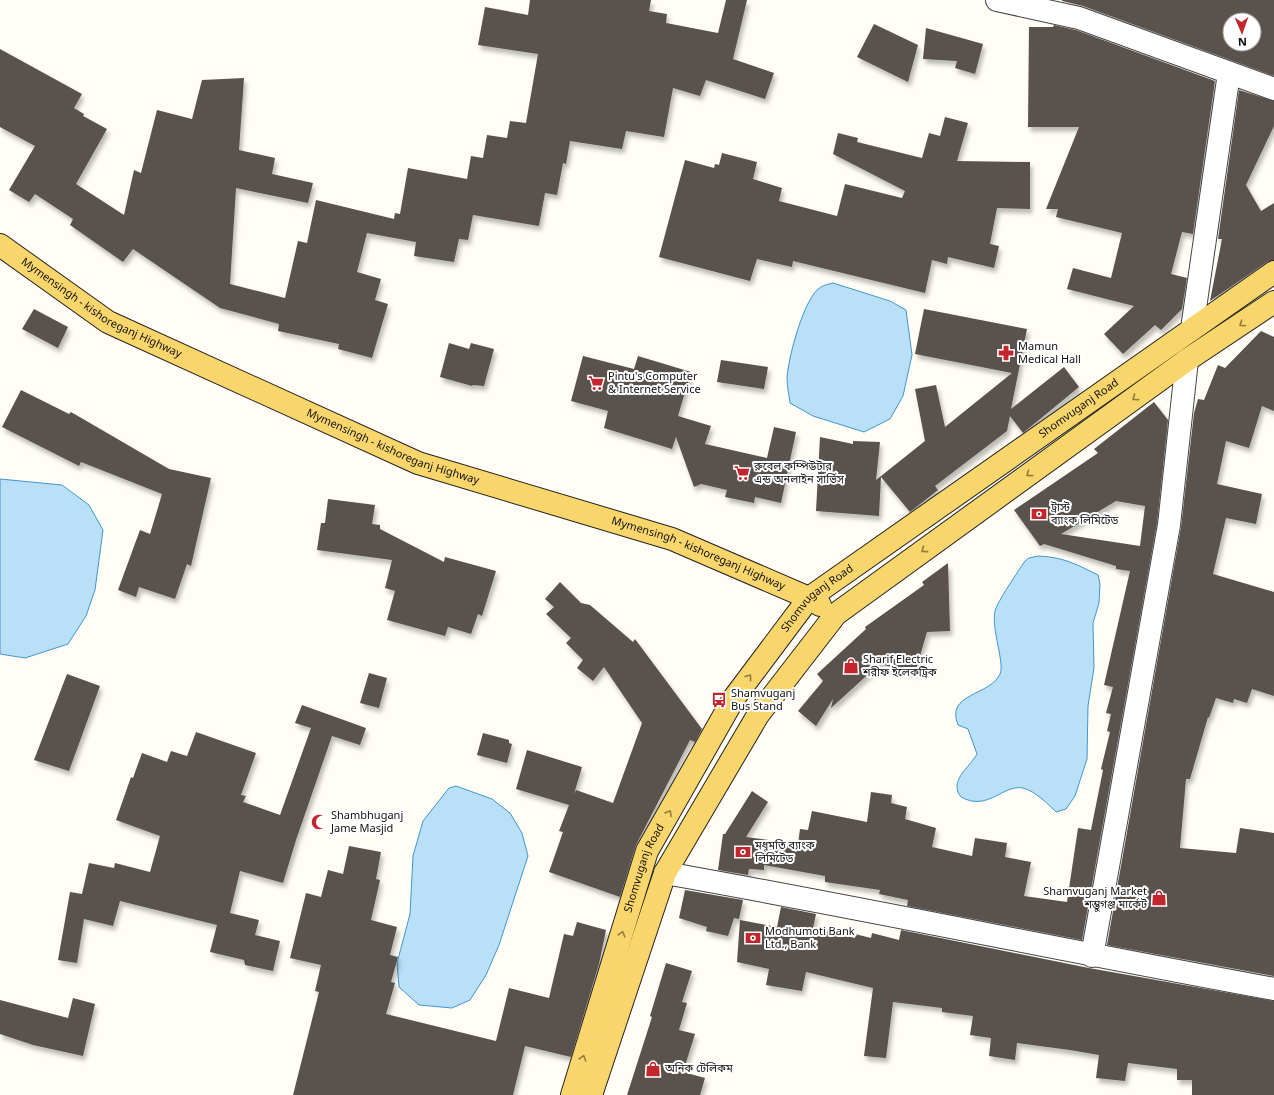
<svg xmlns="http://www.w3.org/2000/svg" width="1274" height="1095" viewBox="0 0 1274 1095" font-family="Georgia,'Noto Sans Bengali',serif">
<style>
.water{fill:#b9e0f7;stroke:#3f96cf}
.building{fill:#5a524d;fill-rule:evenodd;filter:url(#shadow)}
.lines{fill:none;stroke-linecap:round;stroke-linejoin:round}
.minor-casing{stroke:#444;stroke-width:24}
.major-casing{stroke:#222;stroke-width:24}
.minor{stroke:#fff;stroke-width:22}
.major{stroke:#f9d66b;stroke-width:22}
.oneway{stroke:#917d42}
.labels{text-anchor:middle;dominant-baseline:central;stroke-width:4;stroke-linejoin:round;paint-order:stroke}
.street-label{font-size:11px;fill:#111;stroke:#fff}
.poi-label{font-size:11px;fill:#111;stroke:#fff;text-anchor:start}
</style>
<defs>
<filter id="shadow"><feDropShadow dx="2.5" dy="4.5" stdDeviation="2" flood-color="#0004"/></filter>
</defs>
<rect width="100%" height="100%" fill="#fffdf5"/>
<!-- water -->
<g class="water">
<path d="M833 283 890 301 906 310 912 355 903 396 890 419 864 432 813 416 790 403C789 395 787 386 787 378 788 359 804 296 821 287 824 285 829 284 833 283Z"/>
<path d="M0 479 62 485 89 505 103 530 95 590 86 616 68 644 25 658 0 654Z"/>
<path d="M1038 556C1063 557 1076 564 1098 575L1100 584 1099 603 1093 623 1094 668 1088 706 1087 759 1075 796 1066 809 1056 812C1048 804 1035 791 1023 788 1003 784 988 812 961 797 948 781 970 767 977 754L968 729 958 725C945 693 990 696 1000 674 1005 663 991 629 995 611 997 602 1019 570 1025 561L1029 558Z"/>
<path d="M456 786 492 799 510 813 522 833 528 856 499 945 486 975 470 1000 452 1008 419 1005 399 987 397 963 410 914 413 856 423 821 449 788Z"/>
</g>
<!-- building -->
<g class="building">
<path d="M530 0H651L649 11 667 14 666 23 718 33 726 0H747L733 59 774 73 765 99 706 80 700 96 673 88 664 137 626 131 622 149 570 141 566 164 563 163 557 195 545 193 539 226 473 215 468 240 459 239 454 262 414 256 416 242 367 233 357 272 381 279 375 300 388 304 372 358 338 349 339 344 278 331 279 324 220 308 133 249 123 262 70 225 73 219 35 194 29 202 9 190 35 146 0 127V49L82 94 74 108 84 114 83 116 107 129 76 184 124 215 134 170 141 173 157 110 192 119 202 80 244 78 239 150 275 158 272 174 313 183 308 203 236 188 230 284 285 298 298 241 307 243 316 200 394 219 395 213 400 214 408 168 467 179 471 156 483 158 487 135 507 138 510 121 526 123 538 54 478 45 485 7 528 15Z"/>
<path d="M1062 0H1274V76L1083 6 1062 1ZM1230 20H1254V44H1230Z"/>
<path d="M874 24 918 45 908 82 857 57Z"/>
<path d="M1054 25 1076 30 1215 81 1193 234 1182 232 1171 274 1187 278 1182 309 1161 330 1155 325 1123 354 1104 334 1134 306 1067 289 1073 268 1111 278 1122 233 1056 217 1058 209H1046L1079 127H1028L1029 27H1053Z"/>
<path d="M926 28 983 44 975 74 955 68 957 61 923 59Z"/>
<path d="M1239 90 1274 101V126L1246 185 1261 211 1274 203V260L1267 262 1210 301 1222 239H1218Z"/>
<path d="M945 117 968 123 957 161 1030 162V209L997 208 990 244 999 246 994 268 948 257 947 264 932 260 925 293 793 261 792 267 757 259 750 281 659 257 685 160 714 168 715 164 719 165 722 153 757 162 753 179 782 188 779 201 837 216 845 184 902 198 905 191 833 154 838 133 858 138 857 142 922 158 929 133 940 136Z"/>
<path d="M34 309 68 327 58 348 22 329Z"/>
<path d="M924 309 1027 329 1011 409 1064 367 1079 387 1023 433 1010 416 1007 431 935 486 938 490 910 512 881 477 879 516 816 511 820 437 853 444V441L880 442 876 480 925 441 915 389 936 385 945 427 1012 373 915 354Z"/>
<path d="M1261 331 1274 337V411L1262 406 1249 448 1226 441 1217 484 1262 494 1256 524 1226 518 1213 574 1274 592V696L1252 689 1247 703 1234 699 1233 703 1216 698 1209 718 1208 717 1190 779H1186L1180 848 1236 853 1240 828 1274 833V976L1107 945 1181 527 1194 413 1198 399 1204 400 1218 365 1225 368Z"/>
<path d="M449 343 469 349 471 343 494 349 484 386 473 385 472 386 440 377Z"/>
<path d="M583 356 634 369 638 356 691 372 678 416 711 426 705 444 767 458 774 427 796 432 781 503 755 497 754 503 725 497 727 490 701 484 694 487 676 437 672 449 604 428 608 411 571 401Z"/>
<path d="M721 360 768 367 764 389 717 382Z"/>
<path d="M21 390 69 414 71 412 169 469 211 478 191 566 187 564 175 599 139 587 136 597 118 590 140 530 150 534 162 494 81 462 79 466 2 427Z"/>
<path d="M1154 402 1168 420 1157 523 1082 940 907 906 908 900 879 894 880 890 825 882V876L764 865V870L749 869 748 875 718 870 723 834H725L752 791 768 802 746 837 798 844 800 829 808 830 812 811 867 822 871 792 892 795 891 803 907 807 905 819 936 828 932 847 972 856 975 838 1007 843 1005 857 1031 862 1024 896 1067 902 1078 828 1091 830 1103 770 1101 769 1110 732 1107 731 1111 714 1106 713 1113 687 1104 685 1130 571 1116 569V566L1044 544 1040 546 1014 510 1098 453 1094 449ZM1116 501 1145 506 1140 546 1061 534Z"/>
<path d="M328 499 375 505 372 524 380 525V529L444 562 445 557 496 571 482 616 478 614 471 634 448 627 445 636 387 620 395 591 385 588 392 560 317 550 321 523H325Z"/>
<path d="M948 563 950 631 927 632 915 673 884 665 885 659 831 708 833 699 816 726 798 711 823 681 817 674 866 629 865 627 924 585 922 582Z"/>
<path d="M560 582 581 603 590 605 633 642 635 639 702 729 695 742 690 740 636 845 620 897 549 872 563 832 559 831 569 805 516 789 527 750 582 767 574 794 576 790 613 803 642 723 604 667 593 681 577 668 583 660 566 643 571 638 546 614 554 607 545 599Z"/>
<path d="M369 673 387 678 379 708 360 703Z"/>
<path d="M67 674 100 686 69 771 34 760Z"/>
<path d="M302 705 366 728 360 745 332 736 296 840 283 883 240 871 230 913 259 920 255 935 280 941 273 971 245 965 244 960 210 952 217 925 120 901 113 926 84 919 77 963 58 960 70 892 82 894 89 863 114 868 115 863 150 872 160 836 116 820 131 777 133 778 142 753 167 762 171 751 187 756 196 732 256 753 241 795 246 796 243 802 280 815 311 728 295 723Z"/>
<path d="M483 733 509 740V743L512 744 507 763 477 755Z"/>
<path d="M349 846 381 852 376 879 380 880 371 920 397 927 390 955 398 957 391 982 395 983 386 1014 496 1041 509 988 549 998 564 934 573 936 577 922 606 930 599 964 571 1057 525 1046 513 1095H293L319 992 315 991 321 965 290 958 306 893 321 897 328 870 343 874Z"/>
<path d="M685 890 743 900 739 919 734 918 728 936 706 931 707 927 679 918Z"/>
<path d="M781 907 816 914 813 928 855 938V934L871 938 872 933 899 940 901 930 1089 968 1274 1001V1095H1192V1080H1177V1069L1128 1063 1125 1081 1096 1078 1099 1055 1070 1050 1017 1043 1015 1060 989 1056 991 1038 970 1035 973 1016 942 1012V1008L893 1002 886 1058 864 1056 873 988 806 972 802 991 766 985 769 969 737 962 740 920 777 927Z"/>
<path d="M666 963 692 971 682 1002 687 1003 679 1030 695 1034 683 1072 705 1078 700 1095H627L652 1017 650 1016Z"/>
<path d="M73 998 95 1004 83 1056 33 1045 0 1034V1000L68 1018Z"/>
</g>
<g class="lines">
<defs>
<g id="minor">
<path d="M997 0 1079 18 1274 89"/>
<path d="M1192 329 1229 73"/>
<path d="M665 873C868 909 1071 952 1274 989"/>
<path d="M1092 956 1169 525 1187 360"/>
</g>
<g id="major">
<path id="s1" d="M0 245 108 322 418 463 672 539 809 598 820 605"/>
<path id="s2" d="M572 1095 647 851 734 698 809 598 1274 272"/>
<path d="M591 1095 665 873 758 715 836 614 1187 360 1274 302"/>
</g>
</defs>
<!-- minor casing -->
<use href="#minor" class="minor-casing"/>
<!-- major casing -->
<use href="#major" class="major-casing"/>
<!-- minor -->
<use href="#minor" class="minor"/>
<!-- major -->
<use href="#major" class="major"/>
</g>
<!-- one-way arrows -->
<defs><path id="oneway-chevron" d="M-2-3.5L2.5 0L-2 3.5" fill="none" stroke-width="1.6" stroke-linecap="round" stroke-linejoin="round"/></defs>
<g class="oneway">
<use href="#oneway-chevron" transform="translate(1242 324) rotate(146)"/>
<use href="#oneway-chevron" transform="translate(1135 398) rotate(144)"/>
<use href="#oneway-chevron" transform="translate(1029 474) rotate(144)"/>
<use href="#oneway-chevron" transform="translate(924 550) rotate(144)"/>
<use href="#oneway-chevron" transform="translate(749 677) rotate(-53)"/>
<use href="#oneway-chevron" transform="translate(669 813) rotate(-60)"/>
<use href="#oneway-chevron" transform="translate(622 934) rotate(-73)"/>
<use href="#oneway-chevron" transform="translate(583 1058) rotate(-73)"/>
</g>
<!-- icons -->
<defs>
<symbol id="pharmacy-bare" viewBox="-9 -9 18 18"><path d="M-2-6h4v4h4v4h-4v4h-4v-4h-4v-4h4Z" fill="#c4262e" stroke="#fff" stroke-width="2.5" paint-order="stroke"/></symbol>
<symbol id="supermarket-bare" viewBox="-9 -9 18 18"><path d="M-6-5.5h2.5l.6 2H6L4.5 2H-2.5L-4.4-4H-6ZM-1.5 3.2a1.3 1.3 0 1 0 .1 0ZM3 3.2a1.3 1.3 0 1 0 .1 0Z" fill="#c4262e" stroke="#fff" stroke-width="2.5" paint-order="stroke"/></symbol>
<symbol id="bank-bare" viewBox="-9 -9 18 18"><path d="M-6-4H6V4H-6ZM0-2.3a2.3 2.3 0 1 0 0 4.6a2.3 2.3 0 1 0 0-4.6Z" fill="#c4262e" stroke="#fff" stroke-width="2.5" paint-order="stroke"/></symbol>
<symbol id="shop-bare" viewBox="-9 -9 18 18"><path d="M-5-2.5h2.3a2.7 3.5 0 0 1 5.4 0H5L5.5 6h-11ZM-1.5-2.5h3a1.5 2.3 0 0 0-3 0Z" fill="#c4262e" stroke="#fff" stroke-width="2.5" paint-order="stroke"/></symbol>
<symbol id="bus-bare" viewBox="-9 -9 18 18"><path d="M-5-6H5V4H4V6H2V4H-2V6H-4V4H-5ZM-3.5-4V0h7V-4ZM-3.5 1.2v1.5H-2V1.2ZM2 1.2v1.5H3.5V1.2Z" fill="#c4262e" stroke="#fff" stroke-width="2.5" paint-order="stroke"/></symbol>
<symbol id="mosque-bare" viewBox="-9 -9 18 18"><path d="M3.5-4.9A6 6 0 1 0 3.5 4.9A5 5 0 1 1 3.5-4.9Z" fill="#c4262e" stroke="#fff" stroke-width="2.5" paint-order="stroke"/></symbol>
</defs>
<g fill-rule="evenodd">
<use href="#pharmacy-bare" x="995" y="342" width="22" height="22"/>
<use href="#supermarket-bare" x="585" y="372" width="22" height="22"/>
<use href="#supermarket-bare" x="731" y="462" width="22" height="22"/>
<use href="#bank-bare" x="1028" y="503" width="22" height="22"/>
<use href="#shop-bare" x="840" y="655" width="22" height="22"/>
<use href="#bus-bare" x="708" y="689" width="22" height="22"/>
<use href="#mosque-bare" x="308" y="811" width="22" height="22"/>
<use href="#bank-bare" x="732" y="841" width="22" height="22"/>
<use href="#shop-bare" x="1148" y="887" width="22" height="22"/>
<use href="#bank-bare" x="742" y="927" width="22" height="22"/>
<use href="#shop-bare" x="642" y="1058" width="22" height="22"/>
</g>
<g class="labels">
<!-- street labels -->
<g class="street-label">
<text stroke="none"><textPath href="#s1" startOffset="120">Mymensingh - kishoreganj Highway</textPath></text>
<text stroke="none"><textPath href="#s2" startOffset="886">Shomvuganj Road</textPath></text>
<text stroke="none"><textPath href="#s1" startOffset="444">Mymensingh - kishoreganj Highway</textPath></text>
<text stroke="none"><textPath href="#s1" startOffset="768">Mymensingh - kishoreganj Highway</textPath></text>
<text stroke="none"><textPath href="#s2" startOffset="562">Shomvuganj Road</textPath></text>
<text stroke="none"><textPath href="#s2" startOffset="238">Shomvuganj Road</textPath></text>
</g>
<!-- poi labels -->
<g class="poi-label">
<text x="1018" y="347">Mamun<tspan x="1018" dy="13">Medical Hall</tspan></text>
<text x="608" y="377">Pintu's Computer<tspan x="608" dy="13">&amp; Internet Service</tspan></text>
<text x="754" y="467">রুবেল কম্পিউটার<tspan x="754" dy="13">এন্ড অনলাইন সার্ভিস</tspan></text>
<text x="1051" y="508">ট্রাস্ট<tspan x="1051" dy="13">ব্যাংক লিমিটেড</tspan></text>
<text x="863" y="660">Sharif Electric<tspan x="863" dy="13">শরীফ ইলেকট্রিক</tspan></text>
<text x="731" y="694">Shamvuganj<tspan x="731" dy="13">Bus Stand</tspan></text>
<text x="331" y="816">Shambhuganj<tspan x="331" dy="13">Jame Masjid</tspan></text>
<text x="755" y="846">মধুমতি ব্যাংক<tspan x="755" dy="13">লিমিটেড</tspan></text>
<text x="1147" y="892" text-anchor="end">Shamvuganj Market<tspan x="1147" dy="13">শম্ভুগঞ্জ মার্কেট</tspan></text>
<text x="765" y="932">Modhumoti Bank<tspan x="765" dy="13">Ltd., Bank</tspan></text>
<text x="665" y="1069">অনিক টেলিকম</text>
</g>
</g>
<!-- north arrow -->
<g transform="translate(1242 32) rotate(178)"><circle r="19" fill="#ffffff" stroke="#a0a0a0"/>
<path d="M0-3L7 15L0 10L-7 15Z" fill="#c4262e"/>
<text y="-6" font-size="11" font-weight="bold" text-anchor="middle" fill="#111111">N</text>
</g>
</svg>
